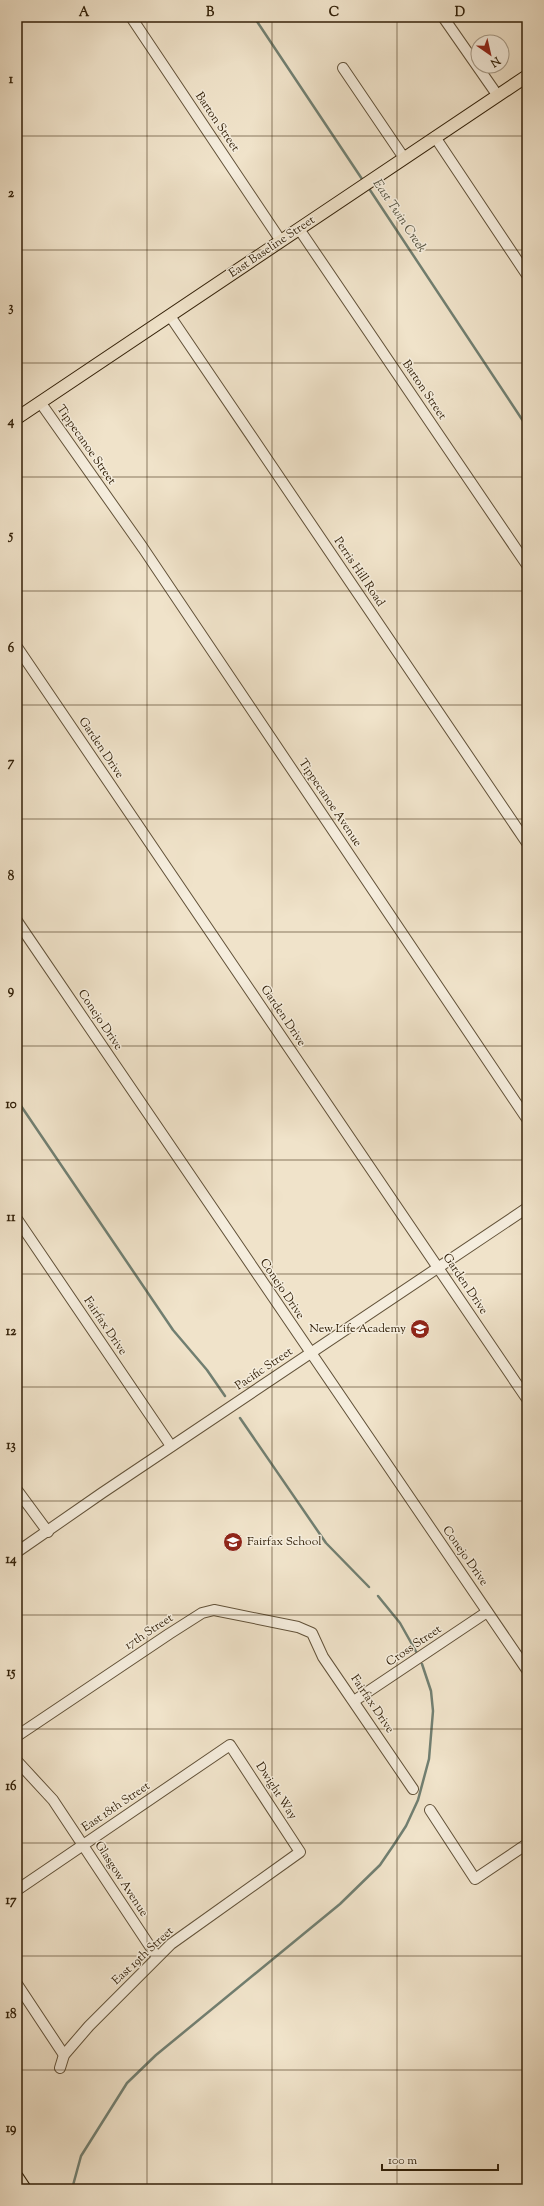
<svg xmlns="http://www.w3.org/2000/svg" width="544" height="2206" viewBox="0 0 544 2206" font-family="'Sorts Mill Goudy',serif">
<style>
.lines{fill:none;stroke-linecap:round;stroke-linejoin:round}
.stream{stroke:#717f71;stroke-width:2.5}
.minor-casing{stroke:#625239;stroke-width:12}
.major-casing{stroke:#332109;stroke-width:14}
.minor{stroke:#f5eddd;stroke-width:10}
.major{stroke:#f0e3ca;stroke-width:12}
.grid{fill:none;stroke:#332109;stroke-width:1;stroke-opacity:0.55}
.labels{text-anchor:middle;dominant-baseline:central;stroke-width:3;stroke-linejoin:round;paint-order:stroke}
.street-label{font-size:12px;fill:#332109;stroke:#f5eddd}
.poi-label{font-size:12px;fill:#332109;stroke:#f5eddd;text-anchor:end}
.water-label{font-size:13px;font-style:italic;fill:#52503d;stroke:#f5eddd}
.neatline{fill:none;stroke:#332109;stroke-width:1.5}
.grid-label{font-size:13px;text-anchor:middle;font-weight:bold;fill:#332109}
</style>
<rect width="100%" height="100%" fill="#f0e3ca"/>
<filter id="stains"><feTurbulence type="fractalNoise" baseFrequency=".005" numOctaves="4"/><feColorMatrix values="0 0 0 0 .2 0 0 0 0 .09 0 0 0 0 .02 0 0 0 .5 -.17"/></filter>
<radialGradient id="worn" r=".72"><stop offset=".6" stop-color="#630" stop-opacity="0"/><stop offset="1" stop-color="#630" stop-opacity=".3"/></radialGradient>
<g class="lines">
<!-- stream -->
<g class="stream">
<path d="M254 17 364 182"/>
<path d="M368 187 527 427"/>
<path d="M17 1100 173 1330 207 1370 225 1396"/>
<path d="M240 1418 326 1543 369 1587"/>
<path d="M378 1596 400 1623 418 1655"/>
<path d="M72 2189 81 2156 127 2083 156 2055 340 1904 380 1865 395 1843 406 1826 418 1800 429 1759 433 1711 431 1691 422 1664"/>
</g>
<defs>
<g id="minor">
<path d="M131 17 281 241"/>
<path d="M443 17 498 96"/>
<path d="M343 68 404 158"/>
<path d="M435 137 527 275"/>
<path d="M299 229 527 565"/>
<path d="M170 316 527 843"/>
<path d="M40 402 143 548 527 1119"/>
<path d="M17 647 527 1399"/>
<path d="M17 921 527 1670"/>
<path d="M17 1219 171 1446"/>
<path d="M17 1490 48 1532"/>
<path d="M17 1552 102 1493 527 1208"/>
<path d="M354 1701 487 1612"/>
<path d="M17 1736 169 1634 202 1613 214 1610 298 1627 312 1633 323 1657 413 1789"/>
<path d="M17 1761 53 1800 157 1957"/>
<path d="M430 1810 475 1879 527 1844"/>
<path d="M17 1890 230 1745 300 1852 171 1944 89 2026 64 2055 60 2068"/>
<path d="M17 1984 64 2055"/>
</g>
<g id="major">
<path d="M17 418 527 76"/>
<path d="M17 2177 25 2189"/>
</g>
</defs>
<!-- minor casing -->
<use href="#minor" class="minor-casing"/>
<!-- major casing -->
<use href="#major" class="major-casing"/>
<!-- minor -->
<use href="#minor" class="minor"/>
<!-- major -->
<use href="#major" class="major"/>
</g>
<!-- grid -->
<path class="grid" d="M147 17V2189M272 17V2189M397 17V2189M17 136H527M17 250H527M17 363H527M17 477H527M17 591H527M17 705H527M17 819H527M17 932H527M17 1046H527M17 1160H527M17 1274H527M17 1387H527M17 1501H527M17 1615H527M17 1729H527M17 1843H527M17 1956H527M17 2070H527"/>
<!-- icons -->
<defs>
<symbol id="school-disc" viewBox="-11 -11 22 22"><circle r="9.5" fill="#8f2418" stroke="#f5eddd"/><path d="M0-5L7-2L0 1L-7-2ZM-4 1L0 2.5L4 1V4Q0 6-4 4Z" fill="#fff"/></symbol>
</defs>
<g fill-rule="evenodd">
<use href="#school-disc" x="409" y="1318" width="22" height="22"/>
<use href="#school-disc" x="222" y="1531" width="22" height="22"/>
</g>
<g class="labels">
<!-- street labels -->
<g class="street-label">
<text transform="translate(217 122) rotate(56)">Barton Street</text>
<text transform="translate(272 247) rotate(-34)">East Baseline Street</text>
<text transform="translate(424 390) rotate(56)">Barton Street</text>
<text transform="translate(86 445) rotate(55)">Tippecanoe Street</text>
<text transform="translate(359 572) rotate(56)">Perris Hill Road</text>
<text transform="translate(101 748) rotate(56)">Garden Drive</text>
<text transform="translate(330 803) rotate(56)">Tippecanoe Avenue</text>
<text transform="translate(283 1016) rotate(56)">Garden Drive</text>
<text transform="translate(100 1020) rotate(56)">Conejo Drive</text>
<text transform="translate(465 1284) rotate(56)">Garden Drive</text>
<text transform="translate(282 1289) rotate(56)">Conejo Drive</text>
<text transform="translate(105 1326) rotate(56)">Fairfax Drive</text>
<text transform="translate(264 1369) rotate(-34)">Pacific Street</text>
<text transform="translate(465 1556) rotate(55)">Conejo Drive</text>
<text transform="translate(149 1632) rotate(-33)">17th Street</text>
<text transform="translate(414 1646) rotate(-34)">Cross Street</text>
<text transform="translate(372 1704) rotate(56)">Fairfax Drive</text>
<text transform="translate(276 1791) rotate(57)">Dwight Way</text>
<text transform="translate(116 1807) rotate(-34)">East 18th Street</text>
<text transform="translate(121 1879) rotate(57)">Glasgow Avenue</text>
<text transform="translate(143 1956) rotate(-43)">East 19th Street</text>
</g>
<!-- poi labels -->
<g class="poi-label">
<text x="406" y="1329">New Life Academy</text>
<text x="247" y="1542" text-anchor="start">Fairfax School</text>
</g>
<!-- water labels -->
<g class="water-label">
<text transform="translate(399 216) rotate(56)">East Twin Creek</text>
</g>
</g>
<!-- margin -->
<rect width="544" height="2206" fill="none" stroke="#f0e3ca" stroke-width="44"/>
<!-- north arrow -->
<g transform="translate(490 54) rotate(146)"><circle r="19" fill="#f5eddd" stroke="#a79b88"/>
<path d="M0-3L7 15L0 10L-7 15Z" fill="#8f2418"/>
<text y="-6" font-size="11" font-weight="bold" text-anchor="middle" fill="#332109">N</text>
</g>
<!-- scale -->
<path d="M382 2164v6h116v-6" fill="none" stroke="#332109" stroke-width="2"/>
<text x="388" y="2164" font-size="12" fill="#332109" stroke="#f5eddd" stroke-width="3" paint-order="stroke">100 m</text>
<rect x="22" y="22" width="500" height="2162" class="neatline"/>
<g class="grid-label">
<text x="84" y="16">A</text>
<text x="210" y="16">B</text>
<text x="334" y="16">C</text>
<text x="460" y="16">D</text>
<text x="11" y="83">1</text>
<text x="11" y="197">2</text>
<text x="11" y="311">3</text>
<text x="11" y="425">4</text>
<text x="11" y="539">5</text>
<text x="11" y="652">6</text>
<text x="11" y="766">7</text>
<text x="11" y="880">8</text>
<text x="11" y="994">9</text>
<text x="11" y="1108">10</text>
<text x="11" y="1221">11</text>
<text x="11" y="1335">12</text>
<text x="11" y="1449">13</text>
<text x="11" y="1563">14</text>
<text x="11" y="1676">15</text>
<text x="11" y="1790">16</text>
<text x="11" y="1904">17</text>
<text x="11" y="2018">18</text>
<text x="11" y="2132">19</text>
</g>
<rect width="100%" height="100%" filter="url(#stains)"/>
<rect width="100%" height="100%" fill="url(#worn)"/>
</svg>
